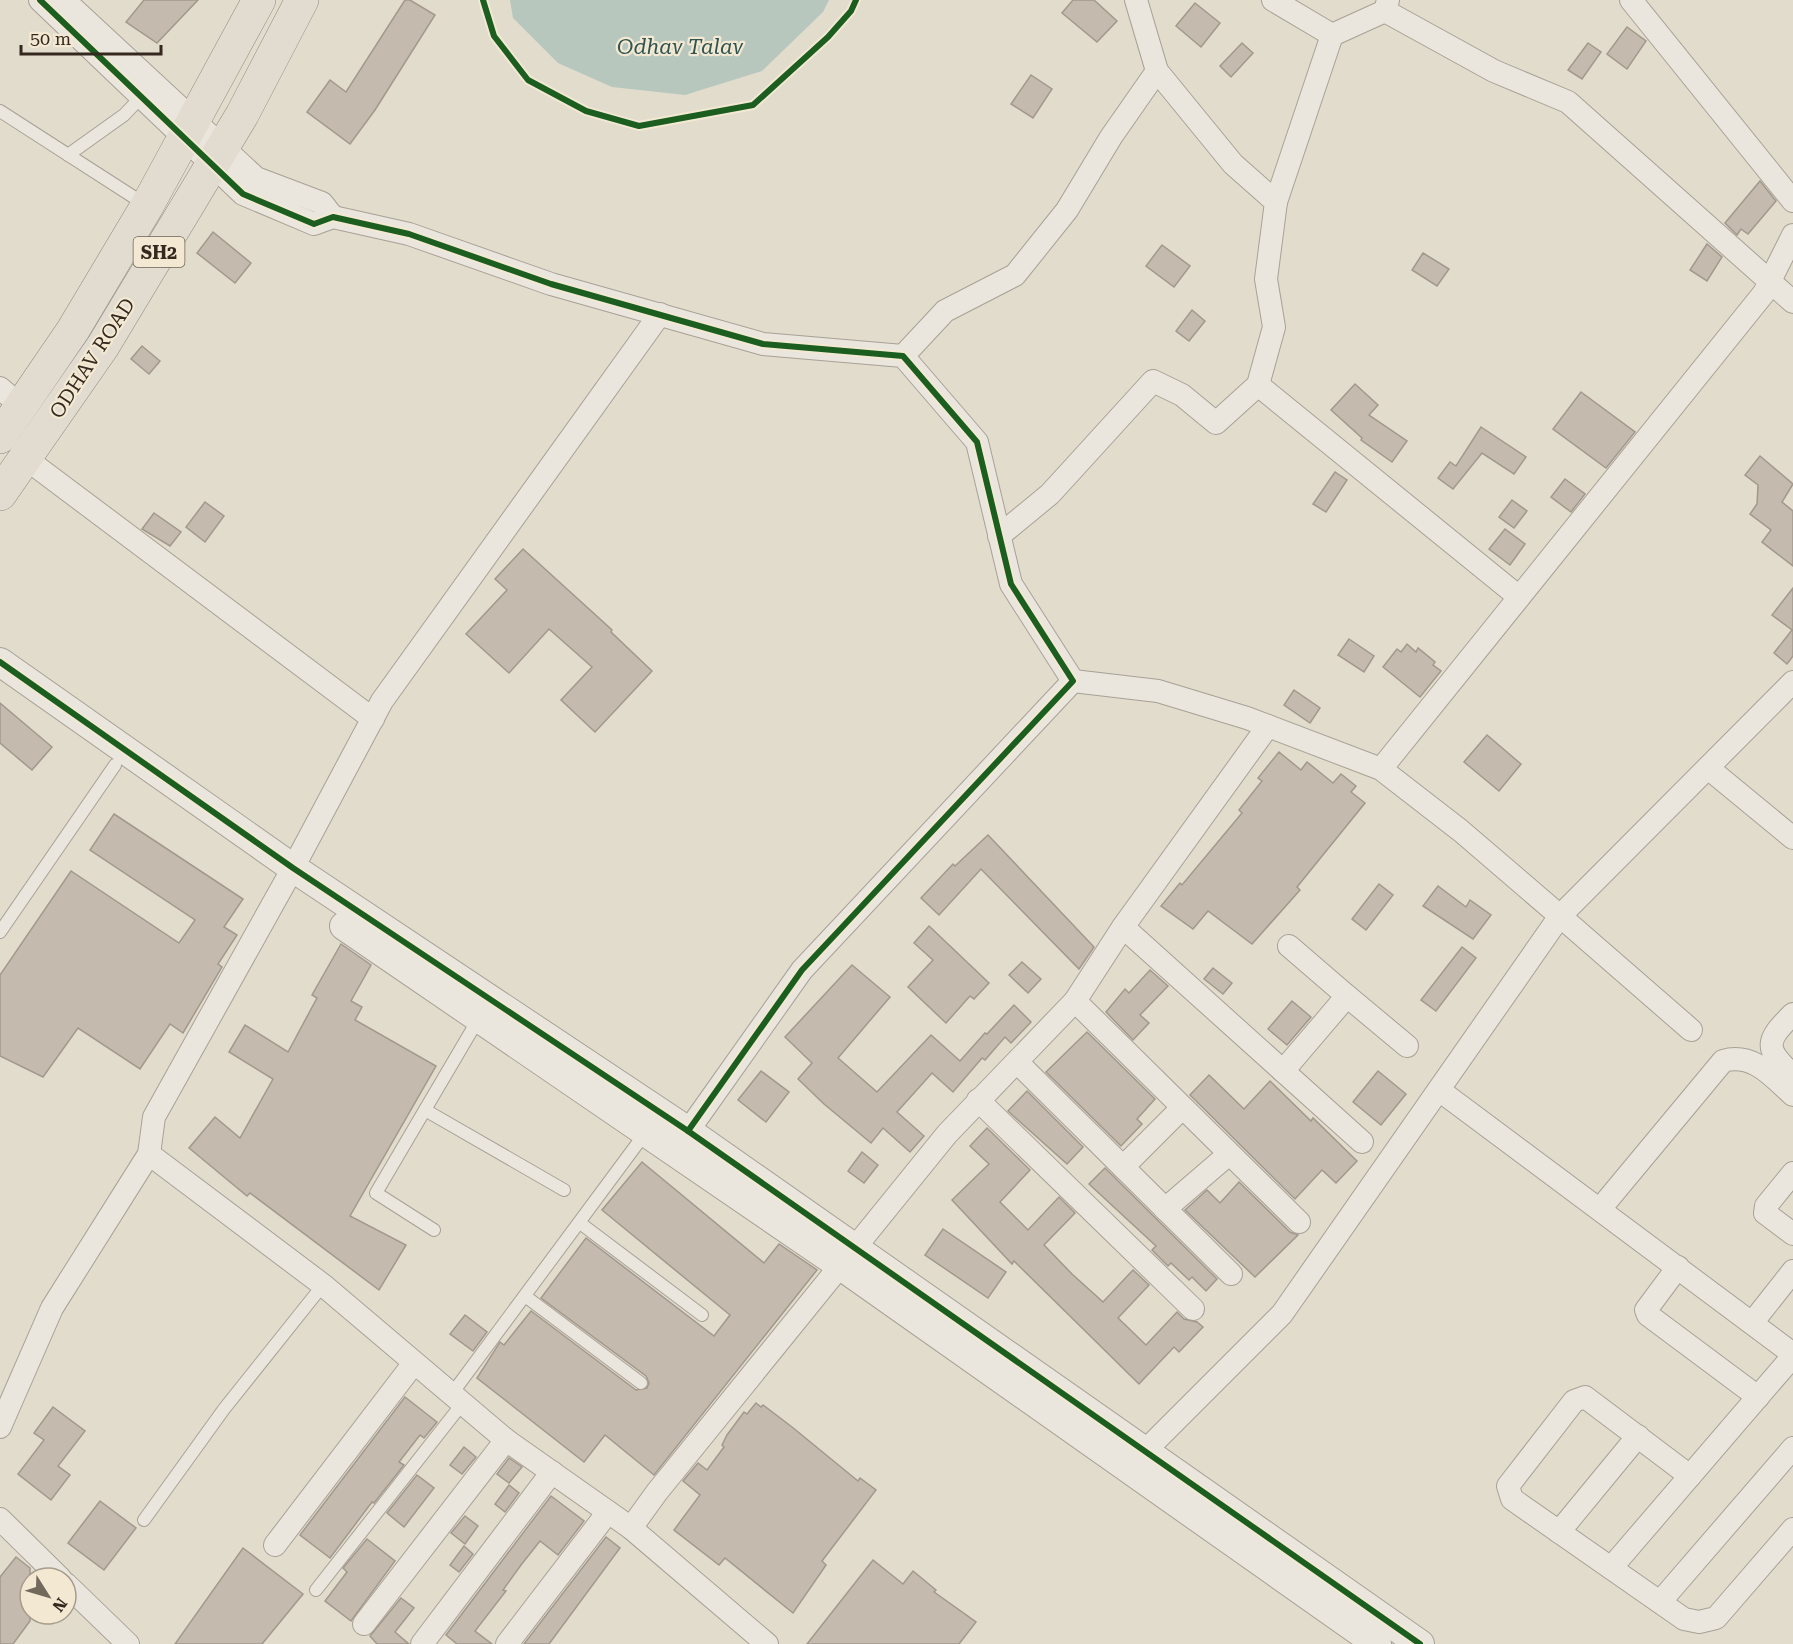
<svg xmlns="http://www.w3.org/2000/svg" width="1793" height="1644" viewBox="0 0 1793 1644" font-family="'Roboto Serif',serif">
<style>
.water{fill:#b7c7be}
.building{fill:#c5baae;stroke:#a2988c;stroke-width:1.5}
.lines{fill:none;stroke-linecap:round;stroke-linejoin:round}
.service-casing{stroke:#a7a196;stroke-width:14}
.minor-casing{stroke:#a7a196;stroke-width:24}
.tertiary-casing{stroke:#a7a196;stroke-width:30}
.primary-casing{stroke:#8d867d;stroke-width:34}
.service{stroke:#eae6dd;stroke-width:12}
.minor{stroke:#eae6dd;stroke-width:22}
.tertiary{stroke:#eae6dd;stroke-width:28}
.primary{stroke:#e2dcd0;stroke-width:33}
.cycleway-casing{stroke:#f3e9d3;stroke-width:10}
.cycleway{stroke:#1b5e20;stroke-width:6}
.labels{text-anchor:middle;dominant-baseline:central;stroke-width:4.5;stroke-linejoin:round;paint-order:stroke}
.shield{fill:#f3e9d3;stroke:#6e6355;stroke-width:1.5}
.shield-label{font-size:18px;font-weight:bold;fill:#35291f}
.street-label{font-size:20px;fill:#35291f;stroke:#f3e9d3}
.water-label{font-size:21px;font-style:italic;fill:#2f5451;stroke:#f3e9d3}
</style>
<rect width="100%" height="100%" fill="#e2dccd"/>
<!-- water -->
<path class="water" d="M510 0H829L823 12 762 71 685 95 612 87 558 63 513 18Z"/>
<!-- building -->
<g class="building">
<path d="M144 0H198L157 43 126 22Z"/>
<path d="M405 0H410L435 15 375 110 350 144 307 112 330 80 346 92Z"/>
<path d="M1073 0H1094L1117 21 1097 42 1062 13Z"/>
<path d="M1195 3 1220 23 1201 47 1176 26Z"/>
<path d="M1627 27 1646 41 1627 69 1607 54Z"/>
<path d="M1242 43 1253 53 1231 77 1220 66Z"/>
<path d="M1588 43 1601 52 1582 79 1568 70Z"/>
<path d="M1031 75 1052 89 1033 118 1011 104Z"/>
<path d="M1760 181 1776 201 1748 234 1741 229 1737 235 1725 223Z"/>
<path d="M213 232 251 263 235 283 197 253Z"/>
<path d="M1707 244 1722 257 1707 281 1690 270Z"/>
<path d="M1162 245 1190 266 1174 287 1146 266Z"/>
<path d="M1423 253 1449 269 1437 286 1412 270Z"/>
<path d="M1192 310 1205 321 1189 341 1176 331Z"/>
<path d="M142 346 160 361 149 374 131 359Z"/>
<path d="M1355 384 1378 405 1369 415 1407 441 1392 462 1361 440 1362 438 1331 410Z"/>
<path d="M1581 392 1635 432 1606 468 1553 429Z"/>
<path d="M1481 427 1526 457 1514 474 1482 453 1453 489 1438 478 1450 462 1456 466Z"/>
<path d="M1760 456 1793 484 1782 502 1793 511V566L1762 542 1771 530 1750 514 1757 504 1758 485 1745 475Z"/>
<path d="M1335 472 1347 480 1326 512 1313 504Z"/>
<path d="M1565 479 1585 494 1571 512 1551 497Z"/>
<path d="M1512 500 1527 511 1514 528 1499 517Z"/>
<path d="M205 502 224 516 205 542 186 527Z"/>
<path d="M154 513 181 532 170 546 142 529Z"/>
<path d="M1505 529 1525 544 1510 565 1489 549Z"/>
<path d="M523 549 612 630 611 632 652 671 595 732 561 700 592 667 549 629 509 673 466 634 507 590 495 579Z"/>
<path d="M1793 588V656L1787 664 1774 653 1792 630 1772 615Z"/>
<path d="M1349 639 1374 656 1364 672 1338 655Z"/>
<path d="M1407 644 1416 652 1418 648 1435 662 1433 665 1441 671 1420 697 1383 667 1397 649 1401 652Z"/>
<path d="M1294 690 1320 708 1310 723 1284 705Z"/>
<path d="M0 703 52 747 32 770 0 743Z"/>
<path d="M1487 735 1521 764 1499 791 1464 762Z"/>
<path d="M1279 752 1301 770 1307 762 1333 783 1341 774 1356 786 1351 792 1365 803 1297 887 1300 890 1252 944 1208 911 1193 929 1161 906 1180 883 1182 885 1242 813 1239 810 1262 781 1258 778Z"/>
<path d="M114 814 243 899 224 927 237 935 218 964 222 967 183 1033 170 1024 140 1069 78 1028 43 1077 0 1056V975L71 871 179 943 195 920 90 850Z"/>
<path d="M988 835 1094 947 1079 969 981 869 939 915 921 898 953 864 955 866Z"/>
<path d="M1379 884 1393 895 1366 930 1352 919Z"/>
<path d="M1438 886 1466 907 1470 900 1491 915 1473 939 1423 906Z"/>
<path d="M929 926 989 983 974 999 970 996 946 1023 908 987 933 960 914 943Z"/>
<path d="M341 944 371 965 351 1001 362 1007 355 1020 436 1066 350 1216 406 1245 379 1290 250 1193 247 1196 189 1148 215 1117 240 1138 273 1079 229 1052 245 1025 288 1052 317 998 312 995Z"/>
<path d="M1462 947 1476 958 1436 1011 1421 1000Z"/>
<path d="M1022 962 1041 979 1028 993 1009 975Z"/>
<path d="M852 965 890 997 838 1058 877 1092 931 1035 960 1061 985 1033 987 1034 1014 1005 1031 1022 1011 1043 1005 1037 985 1060 982 1058 953 1092 932 1073 897 1112 924 1136 910 1152 883 1128 871 1143 824 1104 798 1079 812 1063 785 1037Z"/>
<path d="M1213 968 1232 983 1223 994 1204 979Z"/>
<path d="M1150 970 1168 986 1140 1015 1149 1023 1133 1040 1106 1012 1125 989 1129 993Z"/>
<path d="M1292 1001 1311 1017 1287 1045 1268 1029Z"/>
<path d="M1087 1032 1155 1099 1137 1119 1142 1124 1121 1146 1046 1072Z"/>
<path d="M761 1071 789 1092 766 1122 738 1100Z"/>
<path d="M1378 1071 1406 1094 1381 1125 1353 1102Z"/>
<path d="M1209 1075 1244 1109 1270 1081 1311 1121 1313 1118 1357 1161 1336 1183 1322 1170 1295 1199 1190 1095Z"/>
<path d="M1027 1091 1083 1147 1067 1164 1008 1111Z"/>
<path d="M987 1128 1030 1170 1000 1202 1028 1230 1059 1197 1075 1213 1044 1245 1072 1274 1103 1302 1133 1270 1149 1285 1118 1318 1146 1345 1177 1312 1184 1319 1197 1322 1203 1327 1179 1352 1174 1347 1139 1384 1014 1261 1012 1264 952 1200 989 1164 970 1146Z"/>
<path d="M862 1152 878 1165 864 1183 848 1171Z"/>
<path d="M642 1162 764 1263 779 1244 817 1270 654 1475 605 1435 584 1462 477 1378 500 1342 504 1345 531 1311 636 1390 647 1388 649 1383 646 1376 541 1298 586 1238 714 1336 730 1315 602 1210Z"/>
<path d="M1105 1168 1217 1279 1206 1291 1192 1277 1189 1280 1171 1263 1168 1266 1152 1250 1156 1246 1089 1184Z"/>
<path d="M1239 1182 1290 1232 1298 1235 1255 1277 1185 1210 1207 1190 1220 1203Z"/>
<path d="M943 1229 1006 1272 988 1298 925 1255Z"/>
<path d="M465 1315 487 1332 473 1351 450 1334Z"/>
<path d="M405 1397 437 1422 424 1438 420 1435 399 1462 404 1465 374 1503 372 1502 330 1558 300 1535Z"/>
<path d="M756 1403 761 1407 763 1405 792 1427 858 1481 860 1478 876 1490 822 1561 826 1565 793 1613 725 1558 719 1565 674 1530 700 1495 683 1481 698 1463 707 1470 724 1447 722 1445 727 1435 744 1412 747 1414Z"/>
<path d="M53 1407 85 1431 58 1466 70 1475 51 1500 18 1474 44 1440 34 1433Z"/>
<path d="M464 1447 476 1457 462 1474 450 1465Z"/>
<path d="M509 1458 522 1467 509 1483 497 1474Z"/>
<path d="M417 1475 434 1488 404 1527 387 1513Z"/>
<path d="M509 1485 519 1493 505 1512 495 1504Z"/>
<path d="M551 1496 584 1521 558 1555 540 1541 521 1565 503 1590 506 1591 475 1631 492 1644H457L446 1635Z"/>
<path d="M100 1501 136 1528 104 1570 68 1543Z"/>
<path d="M465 1516 478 1526 465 1544 451 1533Z"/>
<path d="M606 1537 620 1548 549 1644H524Z"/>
<path d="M367 1539 395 1561 351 1621 325 1601 347 1572 343 1568Z"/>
<path d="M464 1546 473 1554 459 1572 450 1565Z"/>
<path d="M243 1548 303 1594 262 1644H175Z"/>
<path d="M16 1557 30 1568V1621L13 1644H0V1577Z"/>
<path d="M873 1560 903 1584 913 1571 936 1590 934 1592 976 1622 959 1644H807Z"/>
<path d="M401 1598 414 1608 395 1632 409 1644H377L370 1636Z"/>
</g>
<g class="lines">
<defs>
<g id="service">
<path d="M0 111 146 205"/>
<path d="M68 155 124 115 145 93"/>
<path d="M0 932 115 765"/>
<path d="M425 1110 564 1190"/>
<path d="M580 1223 702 1315"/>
<path d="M434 1230 376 1193 479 1018"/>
<path d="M525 1296 641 1383"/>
<path d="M451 1395 646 1132"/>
<path d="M144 1520 224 1409 323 1285"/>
<path d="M316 1590 462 1404"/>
</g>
<g id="minor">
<path d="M40 0 243 194 314 224 333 217 409 234 551 284 763 344 903 356 977 442 1011 584 1073 681 802 970 688 1131"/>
<path d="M64 0 256 178 322 203 333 217"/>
<path d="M1273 0 1332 35"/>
<path d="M1388 0 1385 11 1494 71 1568 102 1793 302"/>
<path d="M1631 0 1793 201"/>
<path d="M1276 202 1332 35 1385 11"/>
<path d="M903 356 945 311 1015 275 1067 210 1111 137 1157 71"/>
<path d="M1258 385 1519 597"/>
<path d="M0 388 21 406"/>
<path d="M25 458 373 719"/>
<path d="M999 536 1050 494 1153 381 1182 395 1216 423 1258 385 1274 327 1266 279 1276 202 1233 164 1157 71 1136 0"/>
<path d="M1073 681 1158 691 1247 718 1381 769 1461 831 1560 916 1282 1314 1145 1451"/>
<path d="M1708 768 1793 838"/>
<path d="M1381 769 1764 293 1793 235"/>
<path d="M1123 927 1362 1142"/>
<path d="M1289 946 1347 996"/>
<path d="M1075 1001 1299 1222"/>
<path d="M1793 1014C1765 1041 1764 1049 1793 1075"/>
<path d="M1691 1030 1560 916 1793 682"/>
<path d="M1017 1062 1231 1274"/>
<path d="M1283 1071 1347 996 1407 1046"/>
<path d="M1439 1090 1793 1354"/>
<path d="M978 1100 1193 1309"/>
<path d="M149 1154 323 1285 506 1440 631 1528 657 1492 947 1134 1075 1001 1123 927 1268 726"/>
<path d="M1123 1167 1182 1108"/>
<path d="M1793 1173 1766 1206 1765 1213 1793 1234"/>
<path d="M1165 1209 1229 1154"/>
<path d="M1600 1209 1723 1061C1753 1052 1773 1077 1793 1095"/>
<path d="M1678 1267 1646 1310 1648 1315 1758 1397"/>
<path d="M1752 1323 1793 1271"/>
<path d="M0 1427 52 1308 149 1154 154 1117 293 868 382 701 660 314"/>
<path d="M1690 1476 1585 1397 1574 1401 1508 1486 1512 1499 1684 1619 1699 1622 1716 1618 1793 1529"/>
<path d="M0 1519 60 1578"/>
<path d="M631 1528 767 1644"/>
<path d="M1559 1532 1638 1436"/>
<path d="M275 1545 414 1363"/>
<path d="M1611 1568 1793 1356"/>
<path d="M66 1584 128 1644"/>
<path d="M1660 1602 1793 1448"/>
<path d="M364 1624 506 1440"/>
<path d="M422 1644 552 1472"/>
<path d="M507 1644 608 1512"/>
</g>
<g id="tertiary">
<path d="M0 662 293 868 688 1131 1420 1644"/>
<path d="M344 926 841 1266 1377 1644"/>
</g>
<g id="primary">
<path d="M0 437 73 330 147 206 259 0"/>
<path d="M0 494 103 346 242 115 302 0"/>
</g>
</defs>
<!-- service casing -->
<use href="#service" class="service-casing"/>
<!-- minor casing -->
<use href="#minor" class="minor-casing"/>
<!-- tertiary casing -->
<use href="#tertiary" class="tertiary-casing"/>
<!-- primary casing -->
<use href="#primary" class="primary-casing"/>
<!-- service -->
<use href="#service" class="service"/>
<!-- minor -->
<use href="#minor" class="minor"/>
<!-- tertiary -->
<use href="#tertiary" class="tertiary"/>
<!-- primary -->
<use href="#primary" class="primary"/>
<defs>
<g id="cycleway">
<path d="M40 0 243 194 314 224 333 217 409 234 551 284 763 344 903 356 977 442 1011 584 1073 681 802 970 688 1131"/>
<path d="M483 0 494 36 528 80 586 111 639 126 753 105 828 37 851 11 856 0"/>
<path d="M0 662 293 868 688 1131 1420 1644"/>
</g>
</defs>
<!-- cycleway casing -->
<use href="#cycleway" class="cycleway-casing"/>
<!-- cycleway -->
<use href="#cycleway" class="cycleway"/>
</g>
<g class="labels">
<!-- shield labels -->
<rect class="shield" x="133.5" y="237" width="51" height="30" rx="4.5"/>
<g class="shield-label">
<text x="159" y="252">SH2</text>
</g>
<!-- street labels -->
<g class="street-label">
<text transform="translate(92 358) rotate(-57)">ODHAV ROAD</text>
</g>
<!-- water labels -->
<g class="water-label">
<text x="680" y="47">Odhav Talav</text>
</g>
</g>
<!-- north arrow -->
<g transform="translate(48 1596) rotate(127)"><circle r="28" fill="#f3e9d3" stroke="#a79c8b" stroke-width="1.5"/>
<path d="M0-4.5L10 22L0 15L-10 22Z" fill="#72685c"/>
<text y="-9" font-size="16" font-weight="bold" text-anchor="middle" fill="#35291f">N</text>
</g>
<!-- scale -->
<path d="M21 45v9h140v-9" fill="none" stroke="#35291f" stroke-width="3"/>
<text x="30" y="45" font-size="18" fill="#35291f" stroke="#f3e9d3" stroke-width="4.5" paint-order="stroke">50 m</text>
</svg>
